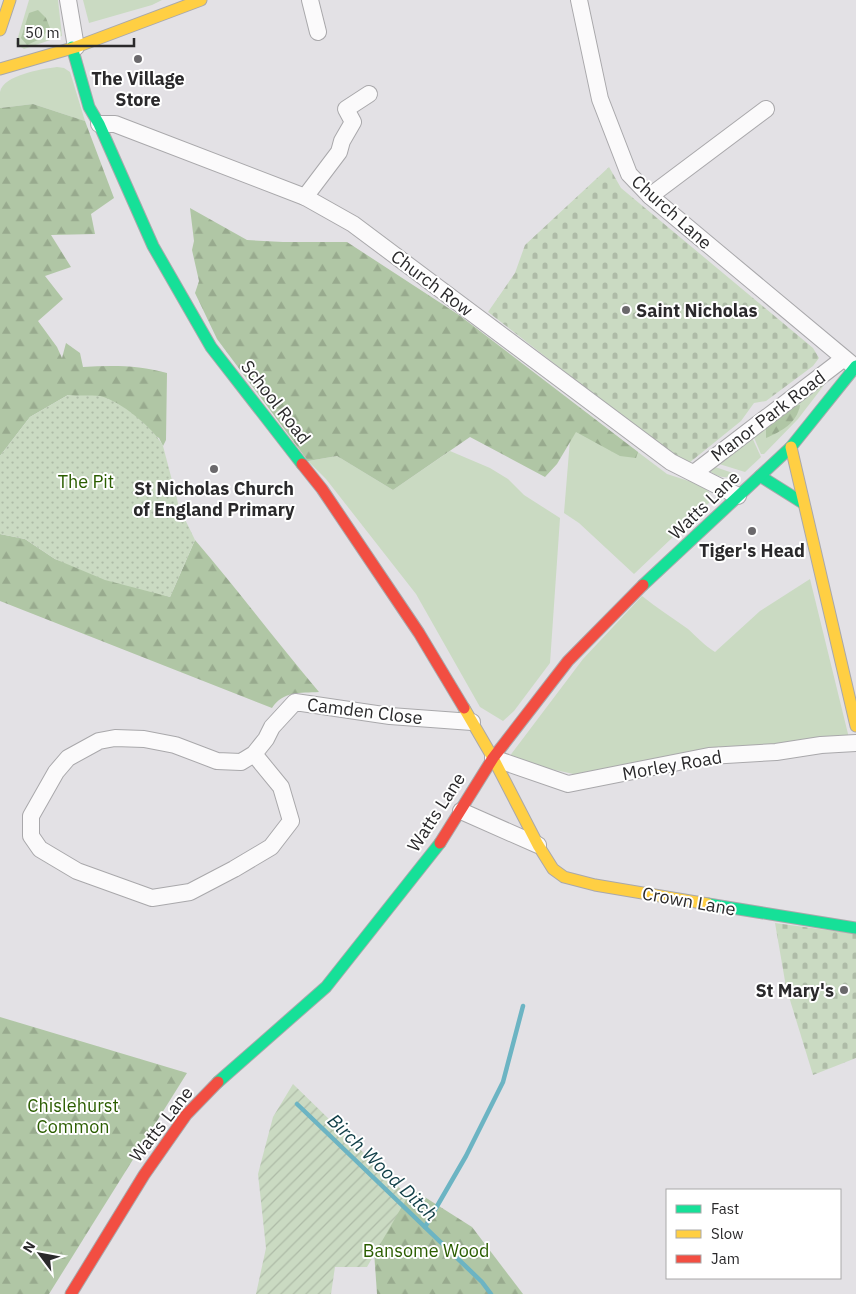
<svg xmlns="http://www.w3.org/2000/svg" width="856" height="1294" viewBox="0 0 856 1294" font-family="'IBM Plex Sans',sans-serif">
<style>
.grass{fill:#cadac2}
.forest{fill:url(#forest-firs)}
.cemetery{fill:url(#cemetery-stones)}
.park{fill:url(#park-dots)}
.garden{fill:url(#garden-furrows)}
.lines{fill:none;stroke-linecap:round;stroke-linejoin:round}
.stream{stroke:#6cb4c3;stroke-width:4.5}
.street-casing{stroke:#a9a8ab;stroke-width:18}
.fast-casing{stroke:#a9a8ab;stroke-width:13}
.slow-casing{stroke:#a9a8ab;stroke-width:13}
.jam-casing{stroke:#a9a8ab;stroke-width:13}
.street{stroke:#fbfafb;stroke-width:16}
.fast{stroke:#16e098;stroke-width:11}
.slow{stroke:#ffcf43;stroke-width:11}
.jam{stroke:#f24e42;stroke-width:11}
.poi-dot{fill:#6b696c;stroke:#fff;stroke-width:2}
.labels{text-anchor:middle;dominant-baseline:central;stroke-width:4;stroke-linejoin:round;paint-order:stroke}
.poi-label{font-size:18px;font-weight:bold;fill:#2a292b;stroke:#fff}
.street-label{font-size:18px;fill:#2a292b;stroke:#fff}
.park-label{font-size:18px;fill:#2b5d00;stroke:#fff}
.water-label{font-size:19px;font-style:italic;fill:#103e47;stroke:#fff}
</style>
<defs>
<pattern id="forest-firs" width="22" height="20" patternUnits="userSpaceOnUse" patternTransform="scale(1.25)"><rect width="22" height="20" fill="#b0c6a5"/><path d="M5 1l3.5 6h-7zM16 11l3.5 6h-7z" fill="#98aa8e"/></pattern>
<pattern id="cemetery-stones" width="16" height="16" patternUnits="userSpaceOnUse" patternTransform="scale(1.25)"><rect width="16" height="16" fill="#cadac2"/><path d="M2 7V4a2 2 0 0 1 4 0v3zM10 15v-3a2 2 0 0 1 4 0v3z" fill="#aebba7"/></pattern>
<pattern id="park-dots" width="8" height="8" patternUnits="userSpaceOnUse" patternTransform="scale(1.25)"><rect width="8" height="8" fill="#cadac2"/><path d="M2 2h.1M6 6h.1" fill="none" stroke="#aebba7" stroke-width="1.8" stroke-linecap="round"/></pattern>
<pattern id="garden-furrows" width="10" height="10" patternUnits="userSpaceOnUse" patternTransform="scale(1.25)"><rect width="10" height="10" fill="#cadac2"/><path d="M-1 1l2-2M0 10L10 0M9 11l2-2" fill="none" stroke="#aebba7"/></pattern>
</defs>
<rect width="100%" height="100%" fill="#e3e1e5"/>
<!-- grass -->
<g class="grass">
<path d="M29 0H58L62 36 24 49 16 44Z"/>
<path d="M83 0H162L152 5 89 23Z"/>
<path d="M57 67 64 68 70 72 85 121 33 104 0 108C0 103 0 97 0 92 3 75 42 69 57 67Z"/>
<path d="M828 380 798 419 764 454H761L752 433Z"/>
<path d="M573 403 667 474 698 484 706 489 709 492 711 501 634 574 579 523 564 513Z"/>
<path d="M750 433 761 457 745 472 716 463Z"/>
<path d="M450 451 490 468 508 479 524 495 560 518 550 663 514 711 503 721 480 707 416 594 326 479 308 461 337 456 393 490Z"/>
<path d="M712 466 739 475C731 479 717 478 710 471Z"/>
<path d="M810 579 849 738 706 749 578 775 537 766 509 757 583 659 642 596C657 608 673 618 688 629 697 637 705 646 715 652L760 611Z"/>
</g>
<!-- forest -->
<g class="forest">
<path d="M38 10 46 18 50 28 40 39 27 45 21 38 29 13Z"/>
<path d="M33 104 85 121 114 198 91 214 95 234 51 235 71 267 45 276 63 299 38 321 57 347 62 358 66 343 80 353 83 367C111 365 139 365 167 373L166 440 163 446 159 438 68 395 30 417 0 456V108Z"/>
<path d="M190 208 247 240 283 242H347L459 315 638 452 636 458 620 456 576 432 557 464 545 477 470 437 393 490 337 456 308 461 217 339 195 293 199 281 192 250 194 241Z"/>
<path d="M800 405C797 423 782 431 766 438V426L793 406Z"/>
<path d="M0 534 25 539 55 559 170 597 195 540C237 589 277 642 319 692 300 693 283 691 272 708L0 601Z"/>
<path d="M0 1017 187 1073 49 1294H0Z"/>
<path d="M412 1189 472 1227 523 1294H377L374 1251Z"/>
</g>
<!-- cemetery -->
<g class="cemetery">
<path d="M609 167 621 188 813 348 819 358 813 366 766 401 754 403 741 421 689 463 673 456 488 312 515 273 525 245Z"/>
<path d="M775 923 856 934V1058L813 1075 786 987Z"/>
</g>
<!-- park -->
<path class="park" d="M68 395C78 396 90 395 100 396 119 400 155 429 163 446L179 507 195 540 170 597 105 580 55 559 25 539 0 534V456L30 417Z"/>
<!-- garden -->
<path class="garden" d="M293 1084 408 1196 367 1267H335L331 1294H256L266 1248 258 1174 273 1117Z"/>
<g class="lines">
<!-- stream -->
<g class="stream">
<path d="M297 1104 482 1282 491 1294"/>
<path d="M425 1227 466 1156 503 1082 523 1006"/>
</g>
<defs>
<g id="street">
<path d="M68 0 76 47"/>
<path d="M310 0 318 32"/>
<path d="M579 0 600 99 629 174 650 196 855 367"/>
<path d="M99 124H115L305 197 353 224 671 462 738 496"/>
<path d="M650 196 766 109"/>
<path d="M305 197 339 152 342 141 353 122 346 109 369 94"/>
<path d="M694 473 843 359"/>
<path d="M254 754 241 762 217 761 175 745 144 739 115 738 99 741 68 758 56 772 31 816V836L40 849 77 871 152 898 190 892 234 869 271 847 291 821 281 787 254 754 266 739 272 727 295 702 390 716 472 722"/>
<path d="M493 758 568 784 709 756 776 752 821 745 856 743"/>
<path d="M461 811 538 845"/>
</g>
<g id="fast">
<path d="M72 47 89 107 99 124 153 246 211 347 302 464"/>
<path d="M760 476 803 503"/>
<path d="M643 585 791 447 856 366"/>
<path d="M708 904 856 928"/>
<path d="M218 1082 326 987 440 843"/>
</g>
<g id="slow">
<path d="M0 30 10 0"/>
<path d="M0 69 76 47 201 0"/>
<path d="M791 447 856 726"/>
<path d="M464 708 493 758 538 845 553 869 564 877 595 885 708 904"/>
</g>
<g id="jam">
<path d="M302 464 322 489 419 633 464 708"/>
<path d="M440 843 493 758 568 661 643 585"/>
<path d="M71 1294 144 1175 186 1115 218 1082"/>
</g>
</defs>
<!-- street casing -->
<use href="#street" class="street-casing"/>
<!-- fast casing -->
<use href="#fast" class="fast-casing"/>
<!-- slow casing -->
<use href="#slow" class="slow-casing"/>
<!-- jam casing -->
<use href="#jam" class="jam-casing"/>
<!-- street -->
<use href="#street" class="street"/>
<!-- fast -->
<use href="#fast" class="fast"/>
<!-- slow -->
<use href="#slow" class="slow"/>
<!-- jam -->
<use href="#jam" class="jam"/>
</g>
<!-- markers -->
<g class="poi-dot">
<circle cx="138" cy="59" r="5"/>
<circle cx="626" cy="310" r="5"/>
<circle cx="214" cy="469" r="5"/>
<circle cx="752" cy="531" r="5"/>
<circle cx="844" cy="990" r="5"/>
</g>
<g class="labels">
<!-- poi labels -->
<g class="poi-label">
<text x="138" y="78">The Village<tspan x="138" dy="21">Store</tspan></text>
<text x="636" y="310" text-anchor="start">Saint Nicholas</text>
<text x="214" y="488">St Nicholas Church<tspan x="214" dy="21">of England Primary</tspan></text>
<text x="752" y="550">Tiger's Head</text>
<text x="834" y="990" text-anchor="end">St Mary's</text>
</g>
<!-- street labels -->
<g class="street-label">
<text transform="translate(672 212) rotate(42)">Church Lane</text>
<text transform="translate(432 283) rotate(37)">Church Row</text>
<text transform="translate(276 402) rotate(52)">School Road</text>
<text transform="translate(768 416) rotate(-37)">Manor Park Road</text>
<text transform="translate(704 505) rotate(-44)">Watts Lane</text>
<text transform="translate(365 711) rotate(7)">Camden Close</text>
<text transform="translate(672 765) rotate(-10)">Morley Road</text>
<text transform="translate(436 812) rotate(-57)">Watts Lane</text>
<text transform="translate(689 901) rotate(10)">Crown Lane</text>
<text transform="translate(161 1124) rotate(-52)">Watts Lane</text>
</g>
<!-- park labels -->
<g class="park-label">
<text x="86" y="481">The Pit</text>
<text x="73" y="1105">Chislehurst<tspan x="73" dy="21">Common</tspan></text>
<text x="426" y="1250">Bansome Wood</text>
</g>
<!-- water labels -->
<g class="water-label">
<text transform="translate(383 1167) rotate(44)">Birch Wood Ditch</text>
</g>
</g>
<!-- legend -->
<rect x="666" y="1189" width="175" height="90" fill="#ffffff" stroke="#aaa9aa"/>
<rect x="676" y="1205" width="25" height="8" fill="#16e098" stroke="#aaa9aa"/>
<text x="711" y="1214" font-size="15" fill="#2a292b">Fast</text>
<rect x="676" y="1230" width="25" height="8" fill="#ffcf43" stroke="#aaa9aa"/>
<text x="711" y="1239" font-size="15" fill="#2a292b">Slow</text>
<rect x="676" y="1255" width="25" height="8" fill="#f24e42" stroke="#aaa9aa"/>
<text x="711" y="1264" font-size="15" fill="#2a292b">Jam</text>
<!-- north arrow -->
<g transform="translate(40 1254) rotate(302)" stroke="#ffffff" stroke-width="4" paint-order="stroke">
<path d="M0-4L9 19L0 12L-9 19Z" fill="#2a292b"/>
<text y="-8" font-size="14" font-weight="bold" text-anchor="middle" fill="#2a292b">N</text>
</g>
<!-- scale -->
<path d="M18 38v8h116v-8" fill="none" stroke="#2a292b" stroke-width="2.5"/>
<text x="25" y="38" font-size="15" fill="#2a292b" stroke="#ffffff" stroke-width="4" paint-order="stroke">50 m</text>
</svg>
